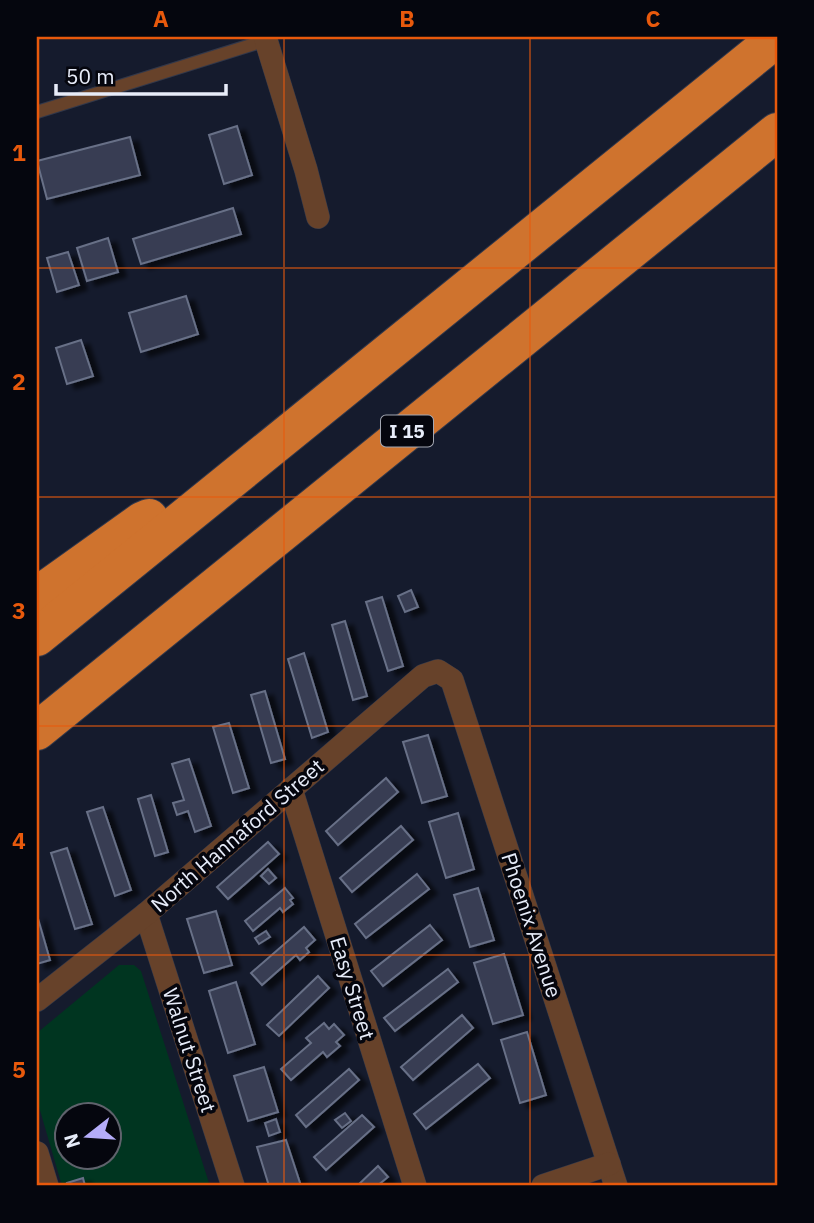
<svg xmlns="http://www.w3.org/2000/svg" width="814" height="1223" viewBox="0 0 814 1223" font-family="'IBM Plex Sans',sans-serif">
<style>
.green{fill:#003520;fill-rule:evenodd}
.building{fill:#373e53;stroke:#687087;stroke-width:2;filter:url(#shadow)}
.lines{fill:none;stroke-linecap:round;stroke-linejoin:round}
.service-casing{stroke:#32384a;stroke-width:14}
.minor-casing{stroke:#32384a;stroke-width:24}
.motorway-casing{stroke:#32384a;stroke-width:40}
.service{stroke:#67422a;stroke-width:12}
.minor{stroke:#67422a;stroke-width:23}
.motorway{stroke:#cf732e;stroke-width:38}
.grid{fill:none;stroke:#e8590c;stroke-width:2;stroke-opacity:0.55}
.labels{text-anchor:middle;dominant-baseline:central;stroke-width:7;stroke-linejoin:round;paint-order:stroke}
.shield{fill:#05060e;stroke:#a3a7b2;stroke-width:2}
.shield-label{font-size:19px;font-weight:bold;fill:#e7ecf9}
.street-label{font-size:21px;fill:#e7ecf9;stroke:#05060e}
.neatline{fill:none;stroke:#e8590c;stroke-width:2.5}
.grid-label{font-size:23px;text-anchor:middle;font-weight:bold;fill:#e8590c}
</style>
<defs>
<filter id="shadow"><feDropShadow dx="8" dy="4.5" stdDeviation="2" flood-color="#0009"/></filter>
</defs>
<rect width="100%" height="100%" fill="#151b2d"/>
<!-- green -->
<path class="green" d="M119 965H134L141 971 210 1186H62L37 1100V1033ZM66 1114H108V1156H66Z"/>
<!-- building -->
<g class="building">
<path d="M237 126 252 175 224 184 209 135Z"/>
<path d="M130 137 140 175 47 199 37 161Z"/>
<path d="M233 208 241 234 141 264 133 239Z"/>
<path d="M108 238 118 272 87 281 77 248Z"/>
<path d="M68 252 79 285 57 292 47 258Z"/>
<path d="M186 296 198 334 141 352 129 313Z"/>
<path d="M81 340 93 376 67 384 56 348Z"/>
<path d="M411 590 418 607 405 612 398 596Z"/>
<path d="M382 597 403 666 388 671 366 602Z"/>
<path d="M345 621 367 696 353 700 332 625Z"/>
<path d="M304 653 328 732 312 738 288 659Z"/>
<path d="M265 691 285 759 271 763 251 695Z"/>
<path d="M229 723 249 788 233 793 213 727Z"/>
<path d="M428 735 447 796 422 803 403 742Z"/>
<path d="M189 759 211 826 195 832 188 811 177 815 173 803 184 800 172 764Z"/>
<path d="M386 778 398 792 338 845 326 831Z"/>
<path d="M151 795 168 852 155 856 138 799Z"/>
<path d="M103 807 131 890 115 896 87 812Z"/>
<path d="M458 813 474 869 446 878 429 822Z"/>
<path d="M401 826 413 840 352 892 340 878Z"/>
<path d="M268 842 279 854 228 899 217 887Z"/>
<path d="M67 848 92 924 75 929 51 853Z"/>
<path d="M268 869 276 878 269 884 261 876Z"/>
<path d="M417 874 429 889 366 938 355 924Z"/>
<path d="M285 888 293 898 290 900 293 904 283 912 280 908 253 931 245 921Z"/>
<path d="M478 888 494 940 470 947 454 895Z"/>
<path d="M216 911 232 965 204 973 187 919Z"/>
<path d="M37 915 50 960 37 964Z"/>
<path d="M430 925 442 940 383 986 371 971Z"/>
<path d="M304 927 315 940 306 948 309 952 300 960 296 955 262 985 251 973Z"/>
<path d="M266 931 270 937 259 944 255 938Z"/>
<path d="M504 954 523 1015 493 1024 474 963Z"/>
<path d="M448 969 458 982 395 1031 384 1018Z"/>
<path d="M318 976 329 988 279 1036 267 1025Z"/>
<path d="M236 982 255 1044 228 1053 209 991Z"/>
<path d="M462 1015 473 1028 413 1080 401 1067Z"/>
<path d="M324 1023 329 1029 334 1024 344 1035 336 1042 340 1046 327 1057 323 1052 291 1080 281 1069 311 1043 306 1038Z"/>
<path d="M527 1032 546 1095 520 1103 501 1040Z"/>
<path d="M478 1064 490 1078 426 1129 414 1114Z"/>
<path d="M264 1067 278 1112 248 1121 234 1076Z"/>
<path d="M349 1069 359 1080 306 1127 296 1115Z"/>
<path d="M345 1113 351 1121 342 1128 335 1120Z"/>
<path d="M362 1115 374 1127 326 1170 314 1157Z"/>
<path d="M276 1119 280 1132 269 1136 265 1123Z"/>
<path d="M286 1140 301 1186H269L257 1147Z"/>
<path d="M378 1166 388 1177 377 1186H357Z"/>
<path d="M83 1178 85 1186H68L67 1183Z"/>
</g>
<g class="lines">
<defs>
<path id="service" d="M37 112 267 40"/>
<g id="minor">
<path d="M265 37 306 170 318 217"/>
<path d="M291 789 415 1186"/>
<path d="M146 914 233 1186"/>
<path d="M37 1000 146 914 423 676 438 671 452 680 616 1186"/>
<path d="M37 1153 47 1186"/>
<path d="M543 1186 609 1164"/>
</g>
<g id="motorway">
<path d="M37 596 142 521 149 518"/>
<path d="M37 637 777 38"/>
<path d="M37 731 777 132"/>
</g>
</defs>
<!-- service casing -->
<use href="#service" class="service-casing"/>
<!-- minor casing -->
<use href="#minor" class="minor-casing"/>
<!-- motorway casing -->
<use href="#motorway" class="motorway-casing"/>
<!-- service -->
<use href="#service" class="service"/>
<!-- minor -->
<use href="#minor" class="minor"/>
<!-- motorway -->
<use href="#motorway" class="motorway"/>
</g>
<!-- grid -->
<path class="grid" d="M284 37V1186M530 37V1186M37 268H777M37 497H777M37 726H777M37 955H777"/>
<g class="labels">
<!-- shield labels -->
<rect class="shield" x="381" y="415.5" width="52" height="31" rx="5"/>
<g class="shield-label">
<text x="407" y="431">I 15</text>
</g>
<!-- street labels -->
<g class="street-label">
<text transform="translate(237 835) rotate(-41)">North Hannaford Street</text>
<text transform="translate(532 925) rotate(72)">Phoenix Avenue</text>
<text transform="translate(353 988) rotate(73)">Easy Street</text>
<text transform="translate(190 1050) rotate(72)">Walnut Street</text>
</g>
</g>
<!-- border -->
<rect width="814" height="1223" fill="none" stroke="#05060e" stroke-width="77"/>
<!-- north arrow -->
<g transform="translate(88 1136) rotate(253)"><circle r="33" fill="#05060e" stroke="#5f626c" stroke-width="2"/>
<path d="M0-5L12 26L0 18L-12 26Z" fill="#b4acf9"/>
<text y="-10" font-size="19" font-weight="bold" text-anchor="middle" fill="#e7ecf9">N</text>
</g>
<!-- scale -->
<path d="M56 84v10h170v-10" fill="none" stroke="#e7ecf9" stroke-width="3.5"/>
<text x="66" y="84" font-size="21" fill="#e7ecf9" stroke="#05060e" stroke-width="5" paint-order="stroke">50 m</text>
<rect x="38" y="38" width="738" height="1146" class="neatline"/>
<g class="grid-label">
<text x="161" y="27">A</text>
<text x="407" y="27">B</text>
<text x="653" y="27">C</text>
<text x="19" y="161">1</text>
<text x="19" y="390">2</text>
<text x="19" y="619">3</text>
<text x="19" y="849">4</text>
<text x="19" y="1078">5</text>
</g>
</svg>
